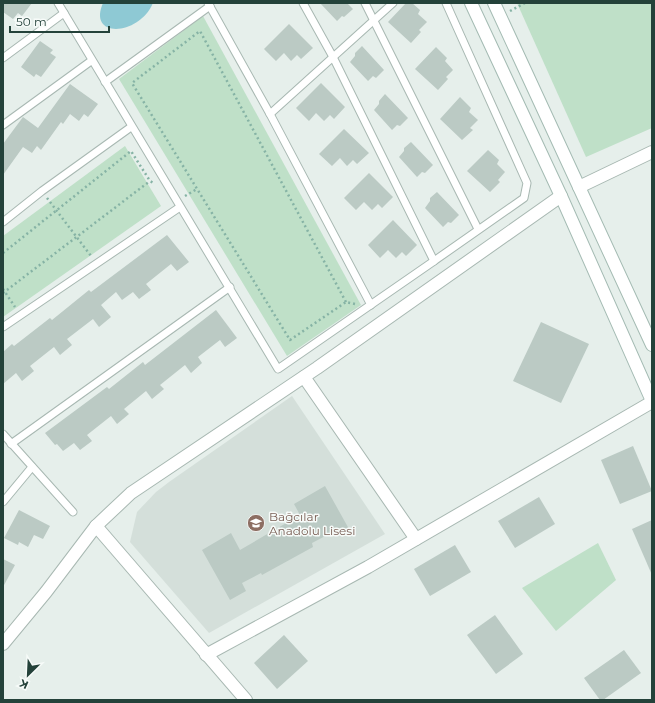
<svg xmlns="http://www.w3.org/2000/svg" width="655" height="703" viewBox="0 0 655 703" font-family="Montserrat,sans-serif">
<style>
.built{fill:#d4dfda}
.green{fill:#bfe0c8}
.water{fill:#8ec9d4}
.building{fill:#bbcac4}
.lines{fill:none;stroke-linecap:round;stroke-linejoin:round}
.service-casing{stroke:#a8b8b2;stroke-width:9}
.minor-casing{stroke:#a8b8b2;stroke-width:14}
.secondary-casing{stroke:#a4bbb3;stroke-width:14}
.path{stroke:#86b3a5;stroke-width:2.5;stroke-dasharray:2 3;stroke-linecap:butt}
.service{stroke:#fff;stroke-width:7}
.minor{stroke:#fff;stroke-width:12}
.secondary{stroke:#fff;stroke-width:12}
.labels{text-anchor:middle;dominant-baseline:central;stroke-width:3;stroke-linejoin:round;paint-order:stroke}
.education-label{font-size:12px;fill:#785e54;stroke:#f7fbf9;text-anchor:start}
</style>
<rect width="100%" height="100%" fill="#e6efeb"/>
<!-- built -->
<path class="built" d="M292 396 385 534 209 633 130 542 137 512 156 492 169 482Z"/>
<!-- green -->
<g class="green">
<path d="M517 3H652V128L586 157Z"/>
<path d="M203 16 361 305 287 356 119 79Z"/>
<path d="M125 146 161 206 3 317V236Z"/>
<path d="M598 543 616 580 556 631 522 588Z"/>
</g>
<!-- water -->
<path class="water" d="M103 3H153C139 36 87 39 103 3Z"/>
<!-- building -->
<g class="building">
<path d="M3 3H32L22 16 18 13 13 19 3 12Z"/>
<path d="M320 3H347L353 9 344 17 342 16 337 21Z"/>
<path d="M406 3H412L420 10 418 14 427 22 419 30 421 32 411 43 388 22Z"/>
<path d="M289 24 313 48 301 59 297 55 291 61 284 53 276 61 264 49Z"/>
<path d="M40 41 53 50 50 53 56 57 41 77 36 74 34 77 21 67Z"/>
<path d="M362 46 384 70 376 78 373 76 368 81 350 62 355 56V53Z"/>
<path d="M436 47 447 58 445 61 453 70 446 77 448 79 438 90 415 69Z"/>
<path d="M321 83 345 107 334 119 330 115 324 121 316 113 309 121 296 108Z"/>
<path d="M70 84 98 104 88 117 84 114 79 121 70 114 63 124 61 122 41 150 37 146 32 153 23 147 3 175V144L23 117 38 128Z"/>
<path d="M385 94 408 118 400 126 397 125 392 130 374 110 379 104V101Z"/>
<path d="M460 97 471 108 469 112 478 120 470 128 473 130 462 140 440 119Z"/>
<path d="M344 129 369 153 357 164 353 160 347 166 340 158 332 166 319 154Z"/>
<path d="M411 142 433 165 425 173 422 172 417 177 399 157 404 151V148Z"/>
<path d="M488 150 499 160 497 164 505 172 498 180 500 182 490 192 467 171Z"/>
<path d="M369 173 393 197 382 208 378 204 372 210 364 202 356 210 344 198Z"/>
<path d="M437 192 459 215 451 223 448 222 443 227 425 208 430 201V198Z"/>
<path d="M393 220 417 245 406 256 402 252 396 258 388 250 380 258 368 245Z"/>
<path d="M167 235 189 262 177 271 171 264 146 284 151 290 139 299 133 292 122 300 116 292 101 305 111 317 99 327 93 319 67 339 72 345 60 355 54 347 30 366 34 371 22 381 16 373 3 384V352L12 344 14 346 50 318 52 320 89 290 91 292Z"/>
<path d="M216 310 237 338 225 347 220 340 198 357 202 363 191 373 185 365 160 385 164 389 152 399 146 391 124 409 129 414 117 424 111 416 87 435 92 441 80 450 74 443 63 451 57 444 55 445 45 433 107 387 109 389 143 362 145 365Z"/>
<path d="M541 322 589 344 561 403 513 381Z"/>
<path d="M633 446 652 491 620 504 601 460Z"/>
<path d="M325 486 349 529 337 536 333 532 312 543 313 547 262 575 261 573 242 583 246 591 230 600 202 550 231 533 240 550 300 515 294 504Z"/>
<path d="M539 497 555 524 515 548 498 521Z"/>
<path d="M19 510 50 526 43 539 34 535 28 547 19 542 18 545 4 538Z"/>
<path d="M652 520V575L632 529Z"/>
<path d="M455 545 471 572 430 596 414 569Z"/>
<path d="M3 559 15 565 3 587Z"/>
<path d="M495 615 523 654 496 674 467 635Z"/>
<path d="M284 635 308 661 277 689 254 663Z"/>
<path d="M624 650 641 673 603 700H600L584 678Z"/>
</g>
<g class="lines">
<defs>
<g id="service">
<path d="M58 3 278 369 434 261"/>
<path d="M208 3 270 114 371 305"/>
<path d="M303 3 333 57 434 261 524 198 527 183 446 3"/>
<path d="M365 3 478 229"/>
<path d="M3 58 64 13"/>
<path d="M105 82 210 6"/>
<path d="M270 114 393 3"/>
<path d="M3 125 91 61"/>
<path d="M3 222 42 191 131 127"/>
<path d="M3 327 180 207"/>
<path d="M3 434 73 512"/>
<path d="M11 444 230 287"/>
<path d="M3 502 32 467"/>
</g>
<g id="minor">
<path d="M579 187 652 152"/>
<path d="M304 377 416 539"/>
<path d="M96 526 246 700"/>
<path d="M3 644 46 592 96 526 131 493 317 368 561 196"/>
<path d="M206 655 368 567 652 402"/>
</g>
<g id="secondary">
<path d="M471 3 561 196 652 401"/>
<path d="M494 3 652 345"/>
</g>
</defs>
<!-- service casing -->
<use href="#service" class="service-casing"/>
<!-- minor casing -->
<use href="#minor" class="minor-casing"/>
<!-- secondary casing -->
<use href="#secondary" class="secondary-casing"/>
<!-- path -->
<g class="path">
<path d="M510 11 525 3"/>
<path d="M185 196 197 189"/>
<path d="M47 198 91 256"/>
<path d="M3 253 131 151 150 181 155 184"/>
<path d="M3 289 15 307"/>
<path d="M3 293 150 181"/>
<path d="M346 302 200 31 132 83 290 340 346 302 355 304"/>
</g>
<!-- service -->
<use href="#service" class="service"/>
<!-- minor -->
<use href="#minor" class="minor"/>
<!-- secondary -->
<use href="#secondary" class="secondary"/>
</g>
<!-- icons -->
<defs>
<symbol id="school-disc" viewBox="-11 -11 22 22"><circle r="9.5" fill="#8d6e63" stroke="#f7fbf9"/><path d="M0-5L7-2L0 1L-7-2ZM-4 1L0 2.5L4 1V4Q0 6-4 4Z" fill="#fff"/></symbol>
</defs>
<g fill-rule="evenodd">
<use href="#school-disc" x="246" y="513" width="20" height="20"/>
</g>
<g class="labels">
<!-- education labels -->
<g class="education-label">
<text x="269" y="516">Bağcılar<tspan x="269" dy="14">Anadolu Lisesi</tspan></text>
</g>
</g>
<!-- border -->
<rect width="655" height="703" fill="none" stroke="#24423a" stroke-width="8"/>
<!-- north arrow -->
<g transform="translate(28 675) rotate(204)" stroke="#f7fbf9" stroke-width="3" paint-order="stroke">
<path d="M0-3L7 15L0 10L-7 15Z" fill="#24423a"/>
<text y="-6" font-size="11" font-weight="bold" text-anchor="middle" fill="#24423a">K</text>
</g>
<!-- scale -->
<path d="M10 26v6h99v-6" fill="none" stroke="#24423a" stroke-width="2"/>
<text x="16" y="26" font-size="12" fill="#24423a" stroke="#f7fbf9" stroke-width="3" paint-order="stroke">50 m</text>
</svg>
